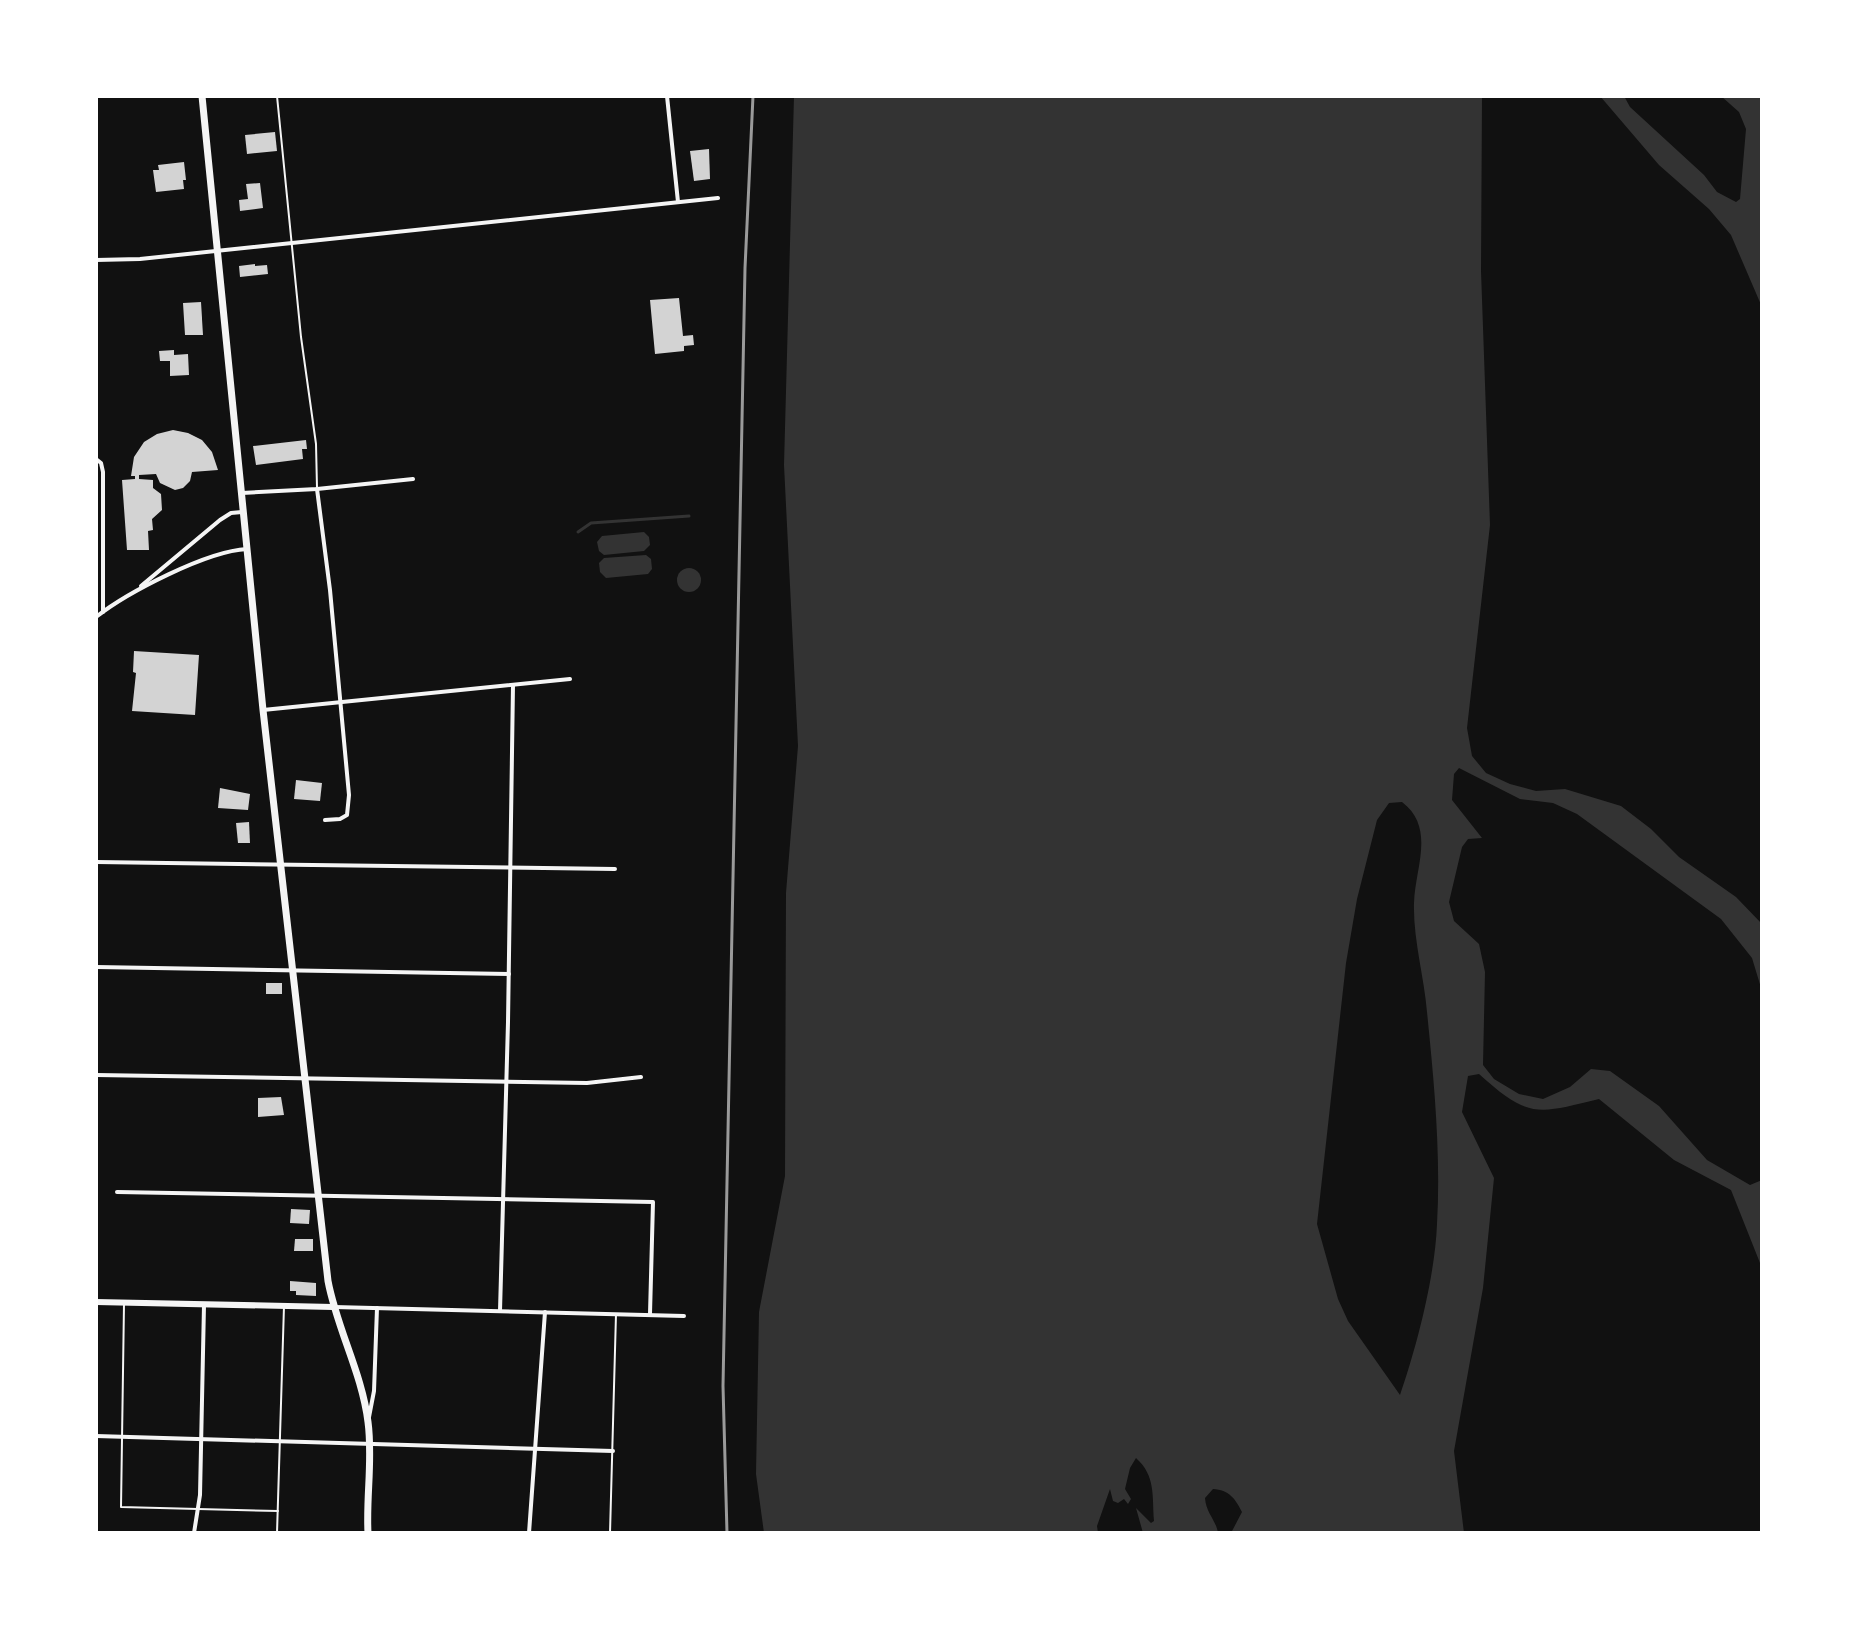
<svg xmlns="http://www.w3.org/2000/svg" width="1858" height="1629" viewBox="0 0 1858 1629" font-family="'Exo 2',sans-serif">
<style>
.water{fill:#333;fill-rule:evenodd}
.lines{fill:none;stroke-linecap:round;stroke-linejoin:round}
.stream{stroke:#333;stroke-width:3}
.building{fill:#d3d3d3}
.service{stroke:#f5f5f5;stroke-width:2}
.minor{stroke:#f5f5f5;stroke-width:4}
.secondary{stroke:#f5f5f5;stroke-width:6}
.primary{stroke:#f5f5f5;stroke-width:7}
.rail{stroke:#9a9a9a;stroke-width:3}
</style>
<rect width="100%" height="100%" fill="#111"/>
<!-- water -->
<g class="water">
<path d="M794 96H1482L1481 271 1490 525 1467 728 1472 756 1486 773 1510 784 1536 791 1565 789 1621 806 1651 829 1679 857 1736 897 1762 924V991L1752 958 1721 919 1662 876 1577 814 1553 803 1520 799 1459 768 1454 774 1452 800 1482 838 1468 839 1462 847 1449 902 1454 921 1479 944 1485 972 1483 1065 1494 1079 1519 1094 1543 1099 1570 1087 1591 1069 1610 1071 1659 1106 1707 1160 1750 1185 1762 1180V1268L1731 1190 1674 1160 1599 1099C1537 1114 1529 1119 1479 1074L1468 1076 1462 1112 1494 1178 1483 1288 1454 1451 1464 1533H1231L1242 1512C1235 1498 1229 1490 1213 1489L1205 1498C1206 1513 1216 1520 1218 1533H1143L1136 1508 1151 1523 1154 1521C1152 1496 1156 1476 1136 1458L1130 1468 1125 1489 1131 1499 1128 1504 1124 1499 1118 1503 1113 1501 1110 1489 1097 1526 1098 1533H764L756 1474 759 1312 785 1176 786 893 798 746 784 465ZM1402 802C1436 828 1415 868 1414 903 1413 939 1424 976 1427 1012 1434 1081 1441 1154 1437 1224 1435 1276 1417 1346 1400 1395L1348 1321 1338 1299 1317 1224 1346 963 1357 899 1377 820 1389 803Z"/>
<path d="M1600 96H1624L1630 107 1704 175 1717 192 1736 202 1740 199 1746 129 1739 112 1721 96H1762V307L1731 235 1709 209 1659 165Z"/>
<path d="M644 532 649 537 650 545 644 551 604 555 599 551 597 542 602 536Z"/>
<path d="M646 555 651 559 652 569 648 574 606 578 600 572 599 563 604 558Z"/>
<circle cx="689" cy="580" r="12"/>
</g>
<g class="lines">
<!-- stream -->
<path class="stream" d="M578 532 591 523 689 516"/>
</g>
<!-- building -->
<g class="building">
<path d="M275 132 277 151 247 154 245 135Z"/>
<path d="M709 149 710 179 694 181 690 151Z"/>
<path d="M184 162 186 180H183L184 189 156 192 153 170H159L158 165Z"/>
<path d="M260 183 263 208 240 211 239 200 248 199 246 184Z"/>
<path d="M255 264V266L267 265 268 274 240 277 239 266Z"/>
<path d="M679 298 683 336 693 335 694 345 684 346V351L655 354 650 300Z"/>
<path d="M201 302 203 335H185L183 303Z"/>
<path d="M174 350V355L188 354 189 375 170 376V361H160L159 351Z"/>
<path d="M173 430 188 433 202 440 212 452 218 470 192 472 190 481 183 488 175 490 160 483 156 474 139 475V479L153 480V488L161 494 162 510 152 519 153 530 148 531 149 550H127L122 480 135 479V476H131L134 457 144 442 157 434Z"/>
<path d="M306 440 307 449H302L303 459 256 465 253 446Z"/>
<path d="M134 651 199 655 195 715 132 711 136 673 133 672Z"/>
<path d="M296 780 322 783 320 801 294 799Z"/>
<path d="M220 788 250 794 248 810 218 808Z"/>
<path d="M249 822 250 843H238L236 823Z"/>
<rect x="266" y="983" width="16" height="11"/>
<path d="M281 1097 284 1115 258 1117V1098Z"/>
<path d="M291 1209 310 1210 309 1224 290 1223Z"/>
<path d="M295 1239H313V1251H294Z"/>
<path d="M290 1281 316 1283V1296L296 1295V1291H290Z"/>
</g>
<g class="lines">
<!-- service -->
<g class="service">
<path d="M277 96 301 337 316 444 317 488"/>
<path d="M124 1304 121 1507 278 1511"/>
<path d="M277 1533 284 1306"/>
<path d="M610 1533 616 1314"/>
</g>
<!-- minor -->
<g class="minor">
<path d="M667 96 678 202"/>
<path d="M96 260 140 259 718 198"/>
<path d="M96 459 101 463 103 472V612"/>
<path d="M317 489 330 590 349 795 347 815 340 819 325 820"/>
<path d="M242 493 317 489 413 479"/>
<path d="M141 586 220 520 231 513 242 512"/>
<path d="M96 617C128 592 207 551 247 549"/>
<path d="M263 710 570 679"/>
<path d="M96 862 615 869"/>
<path d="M96 967 509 974"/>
<path d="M96 1075 587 1083 641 1077"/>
<path d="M117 1192 653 1202 650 1314"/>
<path d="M334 1307 684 1316"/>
<path d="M500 1311 508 1022 513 685"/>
<path d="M369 1417 374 1391 377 1308"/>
<path d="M96 1436 613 1451"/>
<path d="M194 1533 200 1495 204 1305"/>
<path d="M529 1533 545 1312"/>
</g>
<!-- secondary -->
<path class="secondary" d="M96 1302 333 1307"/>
<!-- primary -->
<path class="primary" d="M202 96 263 710 328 1281C337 1329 362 1373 368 1422 373 1459 366 1496 368 1533"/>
<!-- rail -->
<path class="rail" d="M727 1533 723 1386 745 268 753 96"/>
</g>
<!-- border -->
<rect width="1858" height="1629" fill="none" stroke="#ffffff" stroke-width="196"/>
</svg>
